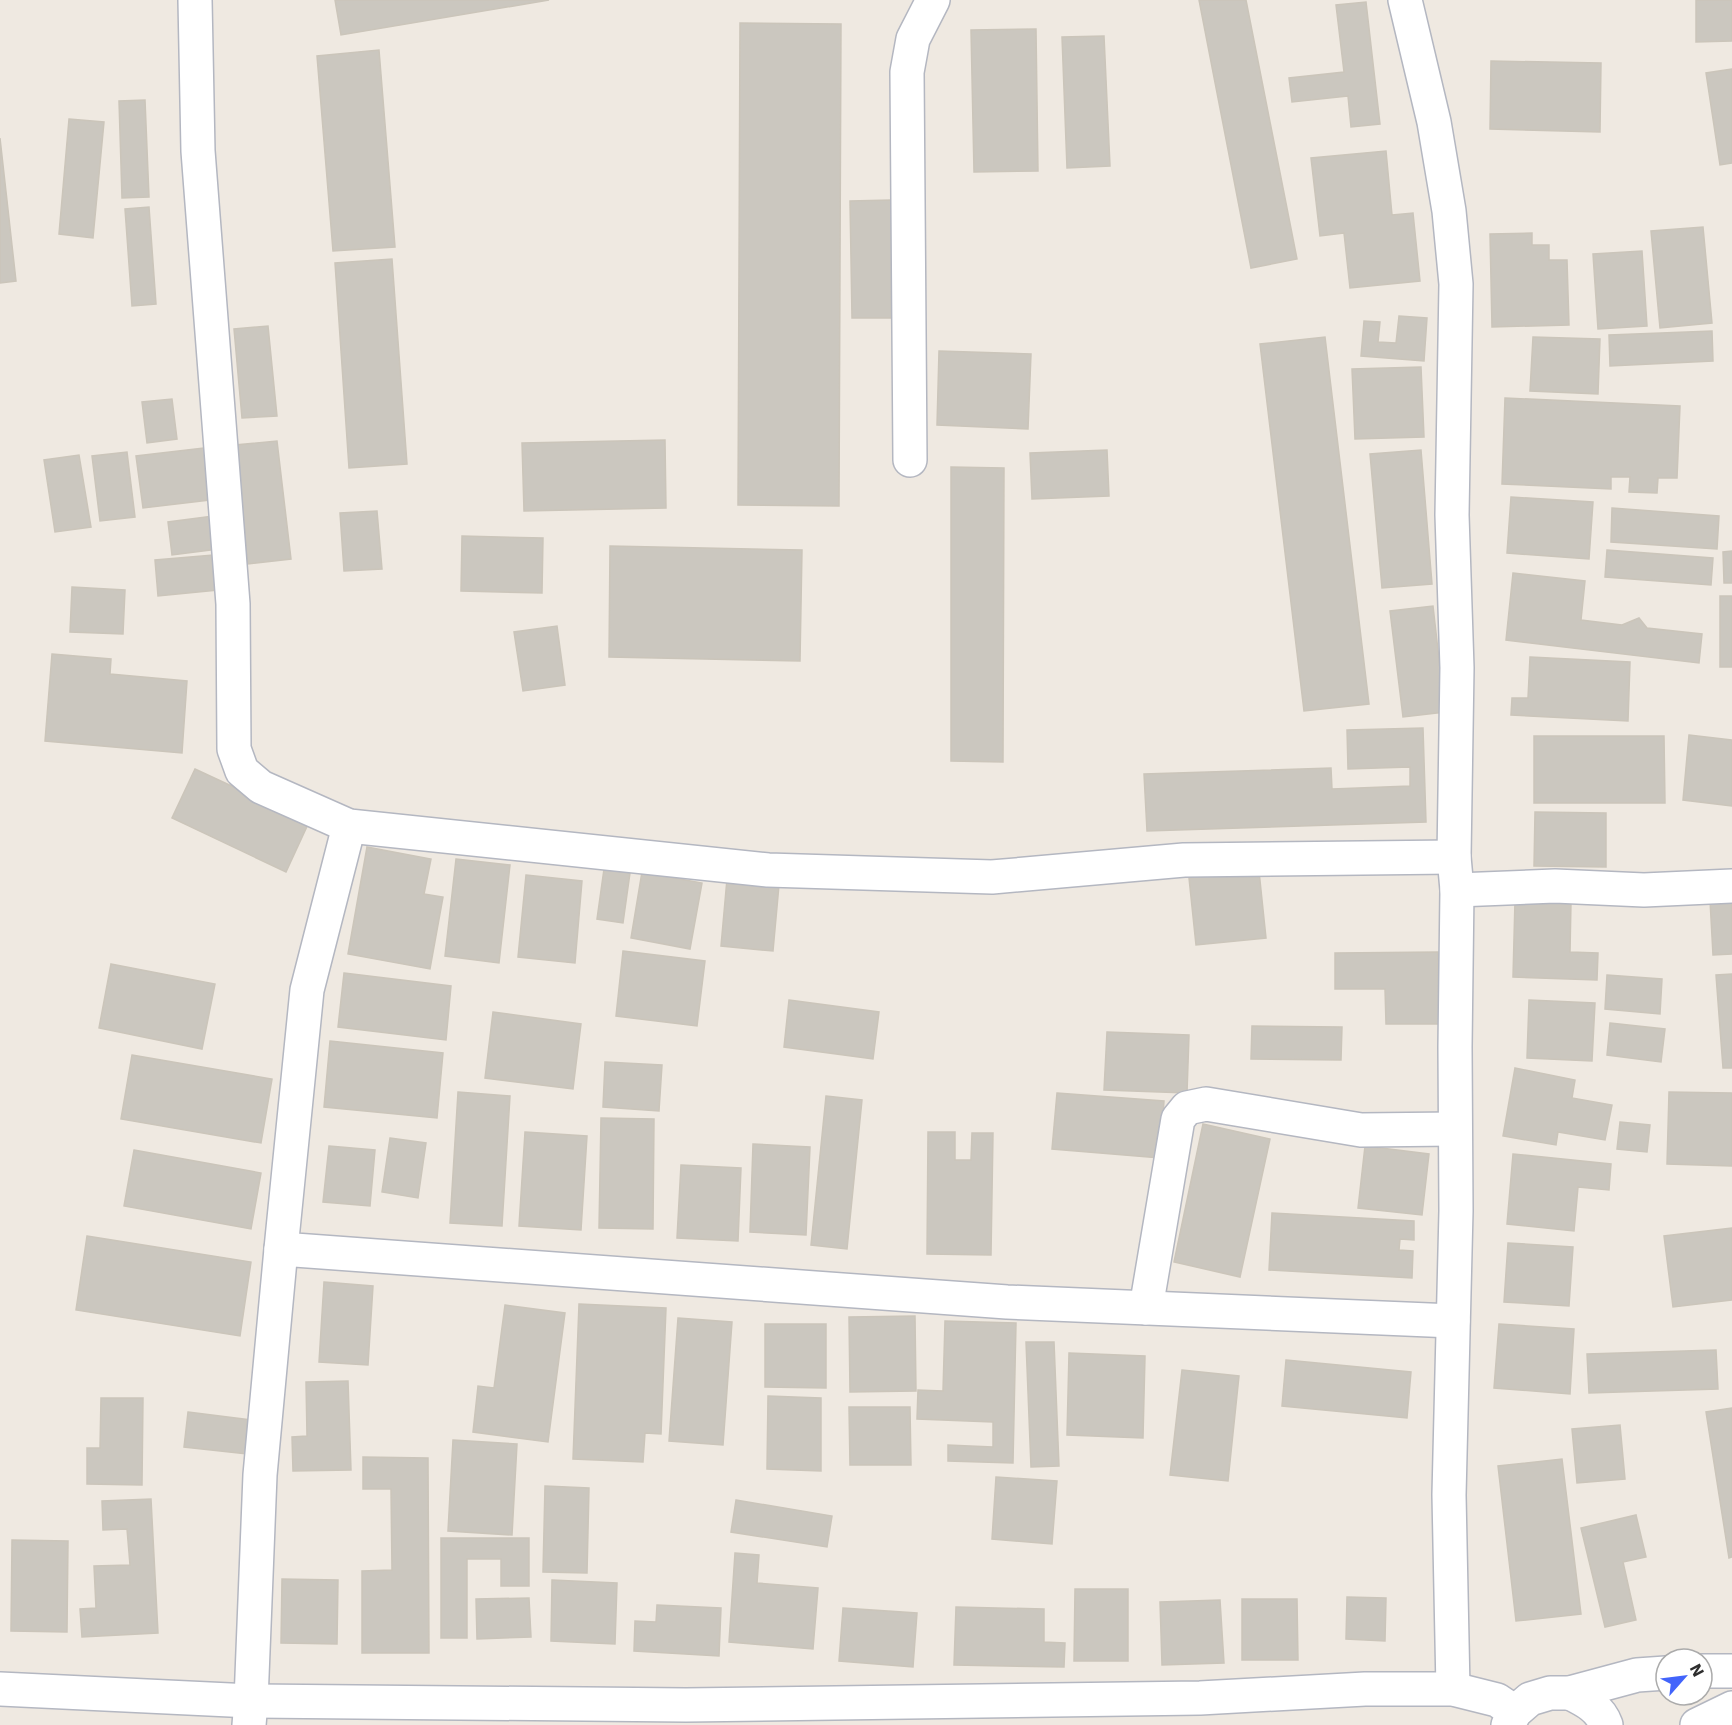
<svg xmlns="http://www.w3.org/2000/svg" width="1732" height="1725" viewBox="0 0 1732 1725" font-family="'IBM Plex Sans',sans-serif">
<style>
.building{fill:#cbc7bf;stroke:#cbc5ba;stroke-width:1.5}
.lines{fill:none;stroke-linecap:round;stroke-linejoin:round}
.minor-casing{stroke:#b4b7c1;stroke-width:36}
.tertiary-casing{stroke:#b4b7c1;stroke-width:36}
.minor{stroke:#fff;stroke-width:33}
.tertiary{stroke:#fff;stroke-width:33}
</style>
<rect width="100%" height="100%" fill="#efe9e1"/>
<!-- building -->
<g class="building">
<path d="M335 0H549L341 35Z"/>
<path d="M1199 0H1246L1297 259 1251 268Z"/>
<path d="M1696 0H1732V41L1696 42Z"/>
<path d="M1366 2 1380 124 1351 127 1348 96 1292 102 1289 78 1344 72 1336 5Z"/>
<path d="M740 23 841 24 839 506 738 505Z"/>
<path d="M1036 29 1038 171 974 172 971 30Z"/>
<path d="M1104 36 1110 166 1067 168 1062 37Z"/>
<path d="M379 50 395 247 333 251 317 56Z"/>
<path d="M1491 61 1601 63 1600 132 1490 129Z"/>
<path d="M1732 69V163L1720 165 1706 73Z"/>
<path d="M145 100 149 197 122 198 119 101Z"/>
<path d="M69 119 104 122 93 238 59 234Z"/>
<path d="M0 138 16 281 0 283Z"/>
<path d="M1386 151 1392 215 1413 213 1420 281 1350 288 1344 233 1320 236 1311 158Z"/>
<path d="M891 200 893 318H852L850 201Z"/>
<path d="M149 207 156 304 132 306 125 209Z"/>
<path d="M1703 227 1712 323 1660 328 1651 231Z"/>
<path d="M1532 233V245H1549V260H1567L1569 325 1492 327 1490 234Z"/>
<path d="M1642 251 1647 326 1598 329 1593 254Z"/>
<path d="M392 259 407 464 349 468 335 263Z"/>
<path d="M1399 316 1427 318 1424 361 1361 356 1364 321 1380 322 1378 342 1396 343Z"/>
<path d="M268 326 277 416 242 418 234 329Z"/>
<path d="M1712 331 1713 361 1610 366 1609 335Z"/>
<path d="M1325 337 1369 704 1304 711 1260 344Z"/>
<path d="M1533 337 1600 339 1598 394 1530 391Z"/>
<path d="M939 351 1031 354 1028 429 937 425Z"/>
<path d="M1421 367 1424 437 1355 439 1352 369Z"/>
<path d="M1505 398 1680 406 1677 478H1658L1657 493 1629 492 1630 477H1611V489L1502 484Z"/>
<path d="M172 399 177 439 147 443 142 402Z"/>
<path d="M665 440 666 508 524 511 522 443Z"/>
<path d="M277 441 291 559 248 564 235 445Z"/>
<path d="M212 447 218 499 143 508 136 456Z"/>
<path d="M1107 450 1109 496 1032 499 1030 453Z"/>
<path d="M1421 450 1432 584 1382 588 1370 454Z"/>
<path d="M127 452 135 517 100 521 92 456Z"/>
<path d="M79 455 91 527 55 532 44 460Z"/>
<path d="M951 467 1004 468 1003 762 951 761Z"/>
<path d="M1511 497 1593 502 1589 559 1507 553Z"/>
<path d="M1612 508 1719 516 1717 549 1611 542Z"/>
<path d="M377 511 382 569 344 571 340 513Z"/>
<path d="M213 516 218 549 172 555 168 522Z"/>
<path d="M462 536 543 538 542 593 461 591Z"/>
<path d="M610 546 802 550 800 661 609 657Z"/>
<path d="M1607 550 1713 558 1711 585 1605 577Z"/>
<path d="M1732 551V583H1724L1723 552Z"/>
<path d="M225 554 228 589 158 596 155 560Z"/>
<path d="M1513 573 1585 581 1581 620 1622 625 1639 618 1647 628 1702 634 1699 663 1506 640Z"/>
<path d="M72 587 125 590 123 634 70 632Z"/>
<rect x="1720" y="596" width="12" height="71"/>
<path d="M1433 606 1445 712 1403 717 1390 611Z"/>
<path d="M557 626 565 685 523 691 514 632Z"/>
<path d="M52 654 111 659 110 674 187 681 182 753 45 741Z"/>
<path d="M1530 657 1630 662 1628 721 1511 715 1512 698H1528Z"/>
<path d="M1423 728 1426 822 1147 831 1144 774 1331 768 1332 789 1410 786V767L1348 769 1347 730Z"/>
<path d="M1689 735 1732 740V806L1683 800Z"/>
<path d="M1534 736H1664L1665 803H1534Z"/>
<path d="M195 769 309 822 286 872 172 818Z"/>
<path d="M1535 812 1606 813V867L1534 866Z"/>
<path d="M367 847 431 859 424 894 443 897 430 969 348 954Z"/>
<path d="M456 859 510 865 499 963 445 956Z"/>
<path d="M604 869 630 873 623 923 597 919Z"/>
<path d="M1259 871 1266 938 1196 945 1189 878Z"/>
<path d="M642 872 702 883 690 949 631 938Z"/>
<path d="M526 875 582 881 575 963 518 957Z"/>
<path d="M727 879 779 885 773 951 721 946Z"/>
<path d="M1732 899V954L1713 955 1710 900Z"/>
<path d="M1515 900 1571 902 1570 952 1598 953 1597 980 1513 977Z"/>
<path d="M623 951 705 961 697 1026 616 1016Z"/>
<path d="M1438 952 1439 1024H1386L1385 989H1335V953Z"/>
<path d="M111 964 215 984 202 1049 99 1028Z"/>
<path d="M344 973 451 986 446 1040 338 1027Z"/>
<path d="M1732 974V1068H1723L1716 975Z"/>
<path d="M1607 975 1662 979 1660 1014 1605 1009Z"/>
<path d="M789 1000 879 1012 873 1059 784 1047Z"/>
<path d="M1529 1000 1595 1003 1592 1061 1527 1058Z"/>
<path d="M493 1012 581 1024 573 1089 485 1078Z"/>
<path d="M1610 1023 1665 1029 1661 1062 1607 1055Z"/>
<path d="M1252 1026 1342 1027 1341 1060 1251 1059Z"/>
<path d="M1107 1032 1189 1035 1187 1093 1104 1090Z"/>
<path d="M330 1041 443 1053 437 1118 324 1107Z"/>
<path d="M132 1055 272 1079 261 1143 121 1119Z"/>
<path d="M605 1062 662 1065 659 1111 603 1107Z"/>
<path d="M1515 1068 1575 1080 1572 1098 1612 1105 1605 1140 1558 1132 1556 1145 1503 1136Z"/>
<path d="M458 1092 510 1096 502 1226 450 1223Z"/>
<path d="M1669 1092 1732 1093V1166L1667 1164Z"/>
<path d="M1057 1093 1164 1101 1160 1158 1052 1149Z"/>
<path d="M826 1096 862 1100 847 1249 811 1245Z"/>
<path d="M601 1118 654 1119 653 1229 599 1228Z"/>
<path d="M1620 1122 1650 1125 1647 1152 1617 1149Z"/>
<path d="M1203 1124 1270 1139 1240 1277 1174 1262Z"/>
<path d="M525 1132 587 1136 581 1230 519 1226Z"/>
<path d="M928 1132H955V1160H971L972 1133H993L991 1255 927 1254Z"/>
<path d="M390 1138 426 1143 418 1198 382 1192Z"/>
<path d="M753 1144 810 1147 806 1235 750 1232Z"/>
<path d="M329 1146 375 1150 370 1206 323 1202Z"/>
<path d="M1365 1146 1429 1154 1422 1215 1358 1208Z"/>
<path d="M134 1150 261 1173 251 1229 124 1206Z"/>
<path d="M1513 1154 1611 1164 1609 1190 1578 1187 1574 1231 1507 1224Z"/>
<path d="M681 1165 741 1168 738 1241 677 1238Z"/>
<path d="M1272 1213 1414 1221V1240L1400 1239 1399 1250 1413 1251 1412 1278 1269 1270Z"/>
<path d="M1732 1228V1300L1673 1307 1664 1236Z"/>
<path d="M87 1236 251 1262 240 1336 76 1310Z"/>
<path d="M1508 1243 1573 1247 1569 1306 1504 1302Z"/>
<path d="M324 1282 373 1286 368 1365 319 1362Z"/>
<path d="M579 1304 666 1308 661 1434 645 1433 643 1462 573 1459Z"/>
<path d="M505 1305 565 1313 548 1442 473 1432 478 1386 494 1388Z"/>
<path d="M915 1316 916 1391 850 1392 849 1317Z"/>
<path d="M678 1318 732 1322 723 1445 669 1441Z"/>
<path d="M945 1321 1016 1323 1013 1463 948 1461V1445L993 1447V1422L917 1419 918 1390 943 1391Z"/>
<path d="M765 1324H826V1388L765 1387Z"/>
<path d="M1499 1324 1574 1329 1570 1394 1494 1388Z"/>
<path d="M1026 1342H1054L1059 1466 1031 1467Z"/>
<path d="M1716 1350 1718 1389 1589 1393 1587 1354Z"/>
<path d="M1069 1353 1145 1356 1143 1438 1067 1435Z"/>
<path d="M1286 1360 1411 1372 1407 1418 1282 1406Z"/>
<path d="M1182 1370 1239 1376 1228 1481 1170 1475Z"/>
<path d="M348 1381 351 1470 293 1471 292 1437 307 1436 306 1382Z"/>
<path d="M768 1396 821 1398V1471L767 1469Z"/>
<path d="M101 1398H143L142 1485 87 1484V1448H100Z"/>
<path d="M849 1407H910L911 1465H850Z"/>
<path d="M1732 1408V1557L1729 1558 1706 1412Z"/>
<path d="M188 1412 251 1420 247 1454 184 1447Z"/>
<path d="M1620 1425 1625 1479 1577 1483 1572 1429Z"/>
<path d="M453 1440 517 1444 512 1535 448 1531Z"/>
<path d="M363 1457 428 1458 429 1653H362V1571L392 1570 391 1489H363Z"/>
<path d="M1562 1459 1581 1614 1516 1621 1498 1466Z"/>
<path d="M996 1477 1057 1481 1052 1544 992 1539Z"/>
<path d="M545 1486 589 1488 587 1573 543 1572Z"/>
<path d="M151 1499 158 1633 82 1637 80 1609 96 1608 94 1566 130 1565 127 1529 103 1530 102 1501Z"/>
<path d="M736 1500 832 1516 827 1547 731 1532Z"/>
<path d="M1636 1515 1646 1557 1623 1562 1636 1620 1605 1627 1581 1528Z"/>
<path d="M441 1538H529V1586H501V1559H467V1638H441Z"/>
<path d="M12 1540 68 1541 67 1632 11 1631Z"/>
<path d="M735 1553 759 1555 757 1583 818 1588 813 1649 729 1642Z"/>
<path d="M282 1579 338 1580 337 1644 281 1643Z"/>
<path d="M552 1580 617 1583 615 1644 551 1641Z"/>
<path d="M1075 1589H1128V1661H1074Z"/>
<path d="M1347 1597 1386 1598 1385 1641 1346 1639Z"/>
<path d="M529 1598 531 1637 477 1639 476 1599Z"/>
<path d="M1242 1599H1297L1298 1660H1242Z"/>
<path d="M1220 1600 1224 1663 1162 1665 1160 1602Z"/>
<path d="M657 1605 721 1608 719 1656 634 1651 635 1621 656 1622Z"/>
<path d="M956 1607 1044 1609V1642L1065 1643 1064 1667 954 1665Z"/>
<path d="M843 1608 917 1613 913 1667 839 1661Z"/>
</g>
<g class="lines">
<defs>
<g id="minor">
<path d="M195 0 198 151 233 604 234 749 242 771 261 787 349 826 768 870 992 877 1184 860 1454 857"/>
<path d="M1405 0 1434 122 1449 211 1456 284 1452 515 1457 668 1454 857 1457 890 1455 1047 1456 1211 1449 1495 1453 1689"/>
<path d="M910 460 907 72 913 39 933 0"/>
<path d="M349 826 307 990 281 1249 1007 1302 1453 1321"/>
<path d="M1457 890 1555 886 1644 890 1732 886"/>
<path d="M1146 1308 1178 1119 1187 1108 1206 1104 1361 1130 1455 1129"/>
<path d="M0 1689 251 1701 686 1705 1200 1698 1365 1689H1453L1497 1700 1515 1712"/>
<path d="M249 1725 251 1701 260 1475 281 1249"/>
</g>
<g id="tertiary">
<path d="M1702 1671H1732"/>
<path d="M1570 1693C1586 1701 1600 1708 1606 1725"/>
<path d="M1508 1725 1515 1712 1530 1699 1550 1693H1570L1637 1675 1666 1673"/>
<path d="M1697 1725 1732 1708"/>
</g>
</defs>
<!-- minor casing -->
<use href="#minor" class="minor-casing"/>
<!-- tertiary casing -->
<use href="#tertiary" class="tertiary-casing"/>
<!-- minor -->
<use href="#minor" class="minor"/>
<!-- tertiary -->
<use href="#tertiary" class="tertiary"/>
</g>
<!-- north arrow -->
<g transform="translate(1684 1677) rotate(62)"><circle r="28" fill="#ffffff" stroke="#ababab" stroke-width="1.5"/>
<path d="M0-4.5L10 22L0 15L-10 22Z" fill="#4264fb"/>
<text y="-9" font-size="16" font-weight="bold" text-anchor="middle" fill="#2e2e2e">N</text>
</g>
</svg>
